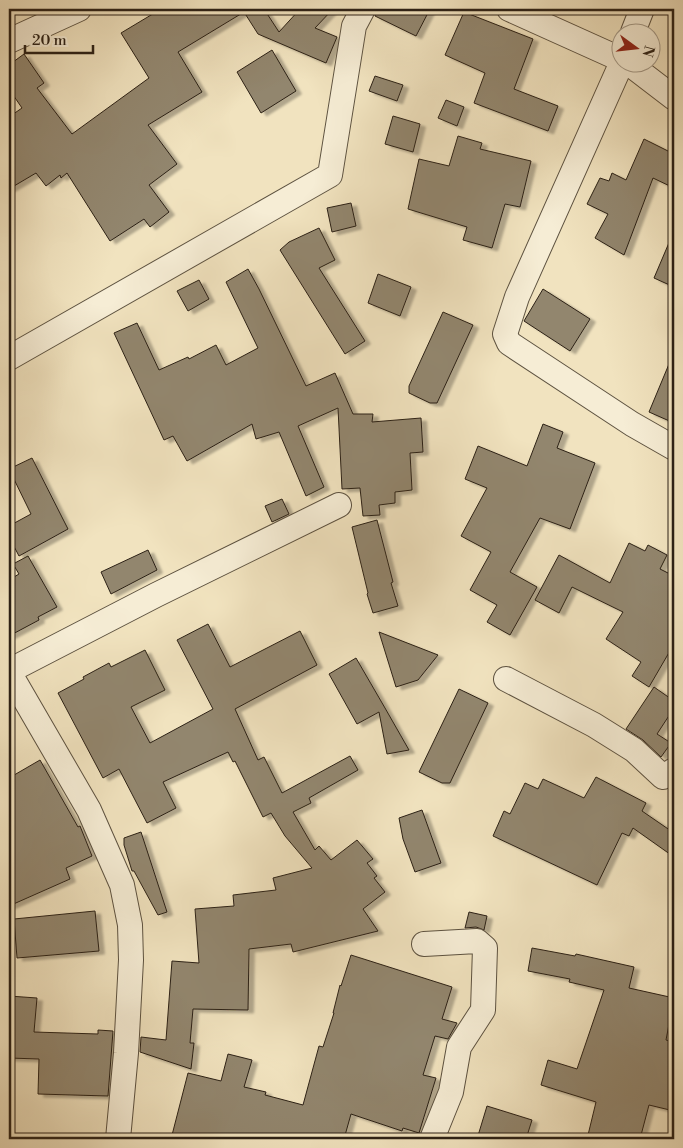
<svg xmlns="http://www.w3.org/2000/svg" width="683" height="1148" viewBox="0 0 683 1148" font-family="'Libre Bodoni',serif">
<style>
.building{fill:#92866e;stroke:#2c2116;filter:url(#shadow)}
.lines{fill:none;stroke-linecap:round;stroke-linejoin:round}
.minor-casing{stroke:#5d5240;stroke-width:26}
.minor{stroke:#f6edd5;stroke-width:24}
</style>
<defs>
<filter id="shadow"><feDropShadow dx="5.5" dy="3" stdDeviation="1" flood-color="#0004"/></filter>
</defs>
<rect width="100%" height="100%" fill="#f1e3bf"/>
<filter id="stains"><feTurbulence type="fractalNoise" baseFrequency=".004" numOctaves="4"/><feColorMatrix values="0 0 0 0 .2 0 0 0 0 .09 0 0 0 0 .02 0 0 0 .5 -.17"/></filter>
<radialGradient id="worn" r=".72"><stop offset=".6" stop-color="#630" stop-opacity="0"/><stop offset="1" stop-color="#630" stop-opacity=".3"/></radialGradient>
<!-- building -->
<g class="building">
<path d="M161 9H264L279 32 300 9H333L315 28 337 37 326 63 258 34 244 12 178 52 202 92 148 125 177 164 149 185 169 212 150 227 144 219 110 241 67 173 61 178 60 175 46 186 36 173 9 189V117L22 108 9 89V65L24 54 44 83 37 88 72 134 149 78 121 33Z"/>
<path d="M377 9H430L416 36 375 16Z"/>
<path d="M464 12 533 39 514 89 558 106 548 131 474 103 485 73 445 55Z"/>
<path d="M272 50 296 91 261 113 237 72Z"/>
<path d="M375 76 403 85 397 101 369 91Z"/>
<path d="M446 100 464 107 457 126 438 118Z"/>
<path d="M393 116 420 124 413 152 385 144Z"/>
<path d="M458 136 482 143 480 149 531 161 520 207 505 204 492 248 463 240 467 227 408 209 419 159 449 166Z"/>
<path d="M644 139 674 154V188L653 178 624 255 595 238 608 214 587 204 600 178 609 181 612 173 626 180Z"/>
<path d="M351 203 356 226 332 232 327 208Z"/>
<path d="M319 228 335 260 319 268 365 341 345 354 280 250 289 242Z"/>
<path d="M674 231V287L654 278Z"/>
<path d="M248 269 259 289 306 386 335 373 353 414H373L372 422 421 418 423 452 410 453 412 490 395 492V503L379 505 380 515 363 516 360 488 342 489 338 408 298 426 324 487 306 496 279 432 256 439 252 424 187 461 173 436 164 440 114 333 137 323 159 370 188 357 189 359 216 345 226 365 258 348 226 282Z"/>
<path d="M378 274 411 287 400 316 368 303Z"/>
<path d="M199 280 209 299 188 311 177 291Z"/>
<path d="M543 289 590 319 570 351 524 321Z"/>
<path d="M443 312 473 325 437 403H430L409 393V386Z"/>
<path d="M674 352V423L649 412Z"/>
<path d="M543 424 563 432 557 448 595 463 570 529 540 518 510 572 537 587 510 635 487 622 497 605 470 590 491 552 461 536 487 488 465 479 478 446 527 466Z"/>
<path d="M32 458 68 529 19 556 9 537V526L31 514 9 469Z"/>
<path d="M282 499 289 514 272 522 265 506Z"/>
<path d="M377 520 393 582 391 583 398 606 373 613 367 594 368 593 352 527Z"/>
<path d="M629 543 645 551 648 545 667 555 660 569 674 576V644L649 687 632 676 641 662 606 639 623 612 572 587 559 613 535 600 559 555 610 583Z"/>
<path d="M148 550 157 570 111 594 101 572Z"/>
<path d="M28 556 57 607 38 617 39 620 9 636V580L19 574 13 564Z"/>
<path d="M208 624 230 667 300 631 317 665 235 709 258 760 264 757 282 793 350 756 358 770 309 798 311 803 293 812 315 850 319 846 331 860 357 840 373 859 367 863 377 876 374 878 385 892 363 909 378 931 293 952 291 944 249 949 248 1010 193 1009 190 1043H194L191 1069 140 1052 141 1037 166 1040 172 961 199 963 195 909 234 906 233 895 276 890 273 878 312 868 285 836 271 813 263 817 235 761 233 762 228 752 163 782 176 808 147 823 119 769 103 778 58 693 84 679 83 677 109 663 111 667 145 650 165 690 131 707 150 743 213 709 177 640Z"/>
<path d="M379 632 438 655 418 680 396 687Z"/>
<path d="M356 658 385 708 409 750 387 754 379 712 357 724 329 674Z"/>
<path d="M654 687 674 701V708L657 734 671 743 661 757 643 740 626 729Z"/>
<path d="M459 689 488 703 450 783H442L419 772Z"/>
<path d="M40 760 78 827 80 826 92 856 66 868 70 879 9 906V778Z"/>
<path d="M596 777 646 803 642 811 674 833V857L633 828 629 836 622 833 597 885 493 836 504 811 510 814 525 783 538 789 543 779 584 798Z"/>
<path d="M422 810 441 863 415 872 403 839 399 818Z"/>
<path d="M141 832 167 912 158 915 134 871H132L124 845V838Z"/>
<path d="M95 911 99 951 17 958 14 919Z"/>
<path d="M469 912 487 916 484 930 476 927 465 928Z"/>
<path d="M532 948 575 956 576 954 634 967 629 988 674 998 666 1040 674 1042V1111L649 1105 640 1139H603L588 1135 596 1102 541 1085 548 1060 577 1069 604 990 569 982 570 979 528 971Z"/>
<path d="M351 955 452 987 442 1019 457 1023 448 1039 435 1036 423 1075 436 1078 419 1133 403 1128 402 1131 351 1114 344 1139H171L188 1073 221 1081 228 1054 252 1060 244 1087 266 1092 265 1095 303 1105 319 1046 323 1047 334 1013H333L340 985 341 986Z"/>
<path d="M9 996 37 998 34 1032 98 1034V1030L113 1031 108 1096 38 1094 39 1059 9 1058Z"/>
<path d="M487 1106 532 1120 526 1139H477Z"/>
</g>
<g class="lines">
<defs>
<g id="minor">
<path d="M509 9 620 59"/>
<path d="M633 32 642 9"/>
<path d="M9 41 79 9"/>
<path d="M622 62 517 297 505 334 509 343 632 424 674 448"/>
<path d="M627 62 674 98"/>
<path d="M9 358 330 175 354 26 363 9"/>
<path d="M9 671 156 595 339 505"/>
<path d="M9 672 89 810 122 885 130 925 131 960 126 1053 118 1139"/>
<path d="M506 679 594 725 634 750 663 777 674 770"/>
<path d="M424 944 477 941 485 948 483 1010 459 1047 451 1092 432 1139"/>
</g>
</defs>
<!-- minor casing -->
<use href="#minor" class="minor-casing"/>
<!-- minor -->
<use href="#minor" class="minor"/>
</g>
<!-- margin -->
<rect width="683" height="1148" fill="none" stroke="#f1e3bf" stroke-width="30"/>
<rect x="10" y="10" width="663" height="1128" fill="none" stroke="#2c2116" stroke-width="2.5"/>
<rect x="15" y="15" width="653" height="1118" fill="none" stroke="#2c2116"/>
<!-- north arrow -->
<g transform="translate(636 48) rotate(105)"><circle r="24" fill="#f6edd5" stroke="#a59b89"/>
<path d="M0-4L9 19L0 12L-9 19Z" fill="#8f2418"/>
<text y="-8" font-size="14" font-weight="bold" text-anchor="middle" fill="#2c2116">N</text>
</g>
<!-- scale -->
<path d="M25 45v8h68v-8" fill="none" stroke="#2c2116" stroke-width="2.5"/>
<text x="32" y="45" font-size="15" fill="#2c2116" stroke="#f6edd5" stroke-width="4" paint-order="stroke">20 m</text>
<rect width="100%" height="100%" filter="url(#stains)"/>
<rect width="100%" height="100%" fill="url(#worn)"/>
</svg>
